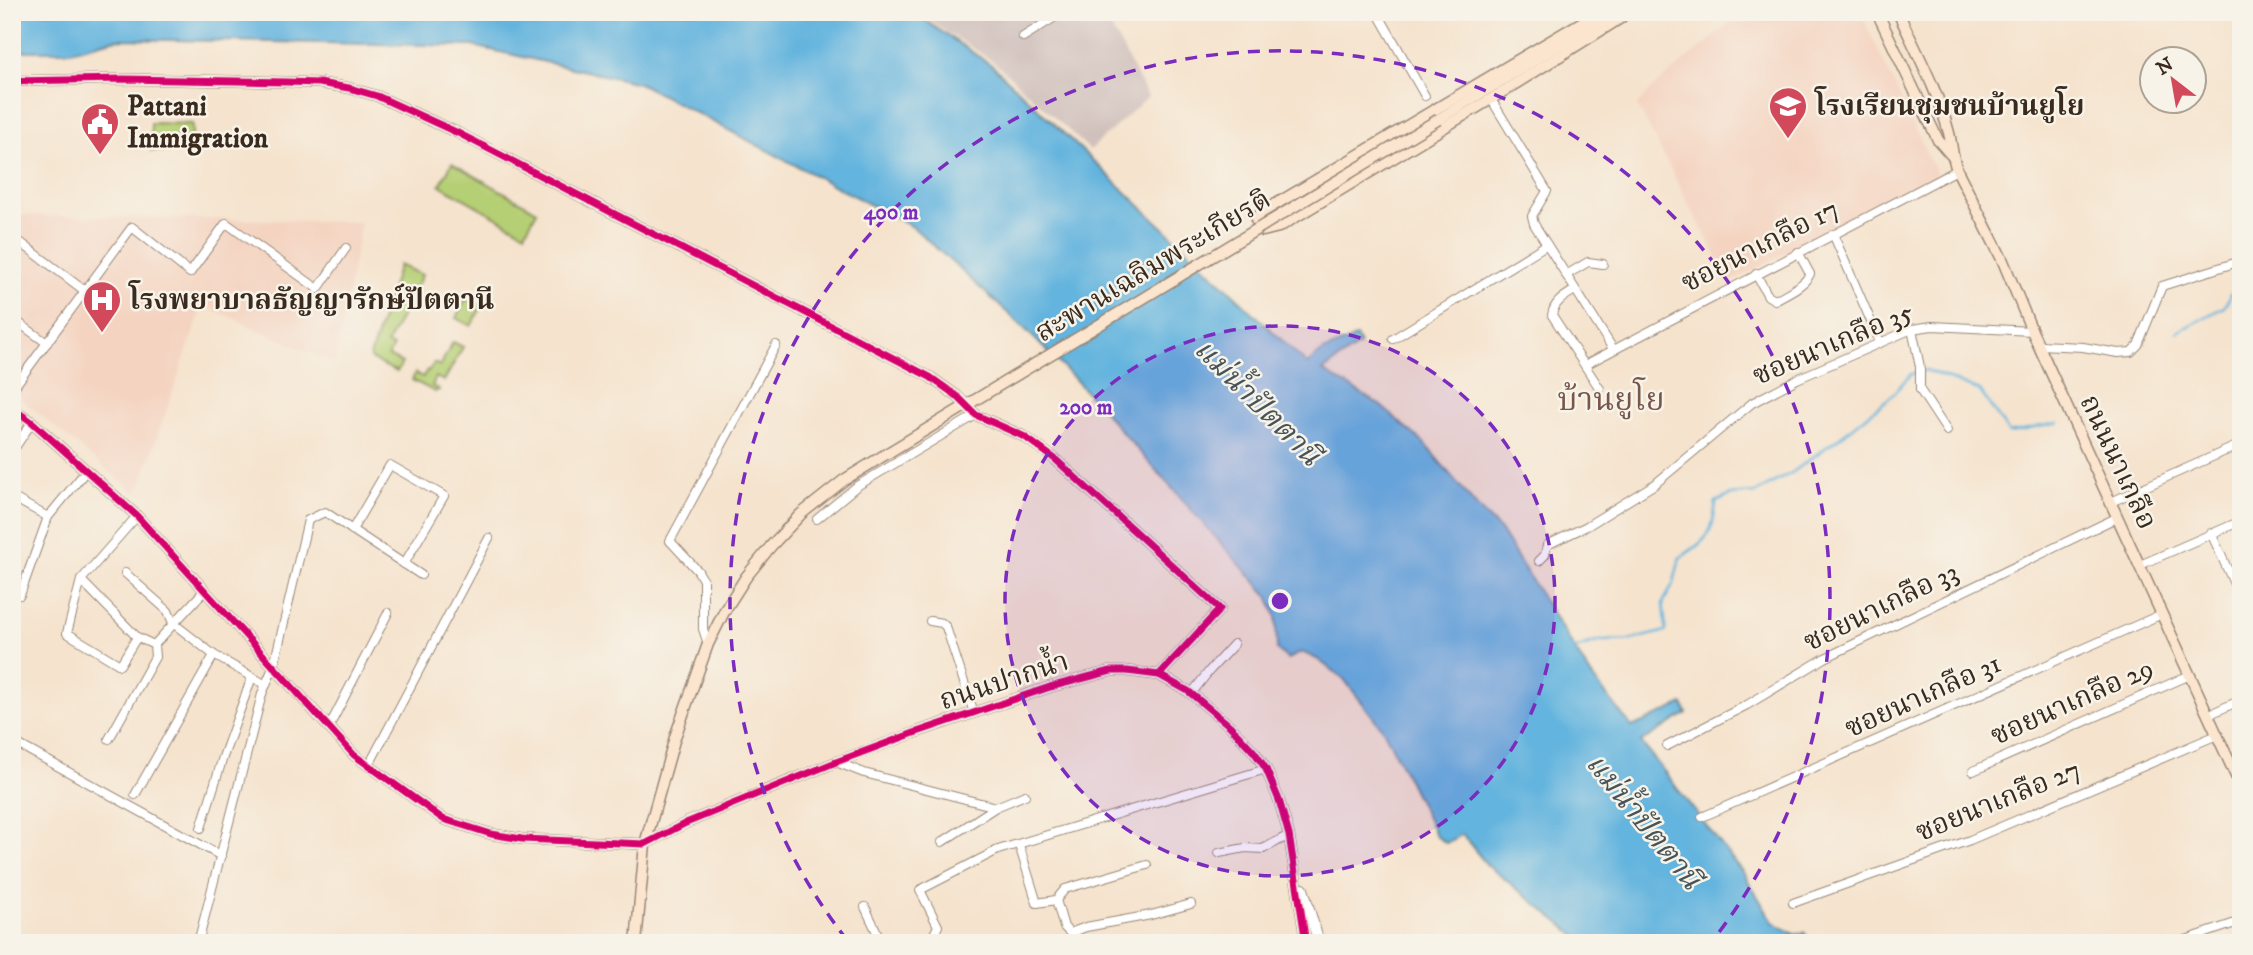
<svg xmlns="http://www.w3.org/2000/svg" width="2253" height="955" viewBox="0 0 2253 955" font-family="'IM FELL DW Pica','Noto Serif Thai',serif">
<style>
.built{fill:#f4d3c0}
.industrial{fill:#d0c0bc}
.green{fill:#b5cf74;stroke:#787c49;stroke-width:2}
.water{fill:#63b4de;stroke:#4f6f7e;stroke-width:2}
.lines{fill:none;stroke-linecap:round;stroke-linejoin:round}
.stream{stroke:#63b4de;stroke-width:2.5}
.minor-casing{stroke:#988676;stroke-width:10}
.tertiary-casing{stroke:#988676;stroke-width:12}
.secondary-casing{stroke:#988676;stroke-width:13}
.minor{stroke:#fff;stroke-width:8}
.tertiary{stroke:#fff;stroke-width:10}
.secondary{stroke:#fbe5cf;stroke-width:10}
.secondary-bridge-casing{stroke:#988676;stroke-width:13;stroke-linecap:butt}
.secondary-bridge{stroke:#fbe5cf;stroke-width:10}
.cycleway-casing{stroke:#f7f3e8;stroke-width:11}
.cycleway{stroke:#d6006c;stroke-width:7}
.ring{fill:none;stroke:#7b2cbf;stroke-width:3.5;stroke-dasharray:12 9}
.labels{text-anchor:middle;dominant-baseline:central;stroke-width:5;stroke-linejoin:round;paint-order:stroke}
.poi-label{font-size:28px;font-weight:bold;fill:#3b2a1e;stroke:#f7f3e8;text-anchor:start}
.street-label{font-size:28px;fill:#3b2a1e;stroke:#f7f3e8}
.water-label{font-size:30px;font-style:italic;fill:#475358;stroke:#f7f3e8}
.quarter-label{font-size:32px;fill:#79564c;stroke:#f7f3e8}
.centre{fill:#7b2cbf;stroke:#f7f3e8;stroke-width:3.5}
.ring-label{font-size:21px;text-anchor:middle;font-weight:bold;fill:#7b2cbf;stroke:#f7f3e8;stroke-width:5;stroke-linejoin:round;paint-order:stroke}
</style>
<rect width="100%" height="100%" fill="#f7f3e8"/>
<filter id="ink" filterUnits="userSpaceOnUse"><feTurbulence type="fractalNoise" baseFrequency=".0143" numOctaves="2"/><feDisplacementMap in="SourceGraphic" scale="14" xChannelSelector="R" yChannelSelector="G"/><feConvolveMatrix kernelMatrix="1 2 1 2 8 2 1 2 1" color-interpolation-filters="sRGB"/></filter>
<filter id="wash" filterUnits="userSpaceOnUse"><feTurbulence type="fractalNoise" baseFrequency=".00686" numOctaves="4" result="noise"/><feDisplacementMap in="SourceGraphic" scale="28" xChannelSelector="R" yChannelSelector="G"/><feGaussianBlur stdDeviation="1.57" result="paint"/><feColorMatrix in="noise" values="0 0 0 0 0 0 0 0 0 0 0 0 0 0 0 0 0 1.4 0 .05"/><feComposite in="paint" operator="in"/></filter>
<g filter="url(#wash)">
<rect width="100%" height="100%" fill="#f5e3cd"/>
<!-- built -->
<g class="built">
<path d="M1747 12H1860L1937 175 1730 282 1637 105 1655 86 1731 22Z"/>
<path d="M12 215 361 222 335 364 203 305 137 494 12 392Z"/>
</g>
<!-- industrial -->
<path class="industrial" d="M915 12H1103L1148 97 1090 150 993 61Z"/>
<!-- green -->
<g class="green">
<path d="M151 123 192 124V151H151Z"/>
<path d="M452 163 537 211 525 233 440 185Z"/>
<path d="M399 265 422 275 387 344 393 347 388 356 402 363 397 372 372 360 370 357Z"/>
<path d="M466 298 482 306 471 326 456 318Z"/>
<path d="M453 342 463 347 444 381 436 377 432 386 439 390 435 392 412 380 415 373 423 377 427 370 429 371 434 363 440 366Z"/>
</g>
<!-- water -->
<path class="water" d="M12 12H912L993 66 1307 364 1323 351 1356 337 1360 344 1323 371 1380 405 1424 443 1478 508 1500 530 1592 677 1632 727 1683 704 1687 713 1641 742 1744 874 1773 922 1796 935 1804 932 1811 943H1585L1487 865 1462 834 1446 843 1436 836 1384 731 1343 678 1317 659 1302 652 1288 659 1277 650 1276 616 1268 596 1073 377 1020 324 913 227 639 83 473 46 116 39 70 51H12Z"/>
<g class="lines">
<!-- stream -->
<g class="stream">
<path d="M2177 332 2224 307 2241 276"/>
<path d="M1923 371 1926 370 1980 391 2009 433 2058 423"/>
<path d="M1575 649 1600 641 1631 640 1666 631 1663 603 1674 582 1680 558C1709 538 1712 536 1716 502L1731 495 1755 493 1793 472 1852 428 1889 398 1911 374 1917 373"/>
</g>
</g>
</g>
<g filter="url(#ink)">
<g class="lines">
<defs>
<g id="minor">
<path d="M1377 12 1425 96"/>
<path d="M1023 37 1063 12"/>
<path d="M1491 99 1547 191 1532 216 1534 224 1613 349"/>
<path d="M1833 234 1880 342"/>
<path d="M12 236 85 291"/>
<path d="M1756 274 1768 296 1775 300C1787 293 1804 286 1810 274L1798 252"/>
<path d="M1566 275 1588 262 1603 264"/>
<path d="M1575 290C1565 296 1554 302 1552 315L1600 389"/>
<path d="M12 318 47 343"/>
<path d="M1912 329 1920 367V390L1947 431"/>
<path d="M1393 339 1546 245"/>
<path d="M2039 345 2083 347 2118 353 2131 352 2138 345 2162 286 2241 261"/>
<path d="M1585 365 1957 170"/>
<path d="M12 390 132 227 190 273 226 223 318 289 346 248"/>
<path d="M12 452 32 422"/>
<path d="M12 497 48 517"/>
<path d="M2111 502 2241 444"/>
<path d="M817 519 857 486 976 415"/>
<path d="M352 530 390 465 444 496 404 564"/>
<path d="M2211 533 2241 599"/>
<path d="M1539 561 1545 555 1547 545 1587 526 1655 484 1752 403 1797 379 1912 329 1932 326 2032 331"/>
<path d="M2140 565 2241 521"/>
<path d="M125 573 168 611 173 623 214 655 266 685"/>
<path d="M81 580 137 637 154 645"/>
<path d="M12 591 20 595 48 517 86 471"/>
<path d="M930 621 942 623 946 627 974 713"/>
<path d="M137 637 120 665 67 633 81 580 137 516"/>
<path d="M708 644 703 629V580L698 571 670 541 776 345"/>
<path d="M1191 694 1210 670 1234 644"/>
<path d="M2208 715 2241 700"/>
<path d="M329 727 388 613"/>
<path d="M109 739 155 657 154 645 205 590"/>
<path d="M12 741 221 856"/>
<path d="M1667 746 1747 705 1825 658 2118 517"/>
<path d="M836 762 864 773 996 807 1025 795"/>
<path d="M369 765 489 538"/>
<path d="M1973 771 2190 675"/>
<path d="M135 795 214 655"/>
<path d="M1702 817 2162 614"/>
<path d="M201 828 223 757 252 677"/>
<path d="M942 842 996 807"/>
<path d="M1019 845 1037 903 1056 900 1064 927 1070 933 1086 927 1151 915 1191 904"/>
<path d="M1219 853 1245 848 1263 849 1289 835"/>
<path d="M1056 900 1065 889 1147 865"/>
<path d="M1793 903 1970 840 2217 735"/>
<path d="M865 907 882 943"/>
<path d="M198 943 262 694 274 665 308 520 325 512 421 575"/>
<path d="M938 943 934 934 938 926 920 890 998 850 1266 769"/>
<path d="M2177 943 2241 921"/>
</g>
<g id="tertiary">
<path d="M12 81 123 79 286 82 319 83 349 88 377 96 458 133 930 377 957 396 976 415 1025 437 1055 459 1220 609 1159 675"/>
<path d="M12 408 32 422 137 516 354 755 443 819 491 834 522 839 645 844 686 823 836 762 914 733 1050 687 1111 671H1127L1159 675 1188 691 1230 726 1255 753 1266 769 1279 800 1289 835 1306 943"/>
<path d="M1303 889 1319 943"/>
</g>
<g id="secondary">
<path d="M1599 12 1261 213 1256 220 1263 231 1279 227 1491 99 1619 19 1627 12"/>
<path d="M1877 12 1938 140 1952 156"/>
<path d="M1898 12C1916 51 1938 91 1949 133 1952 145 1952 157 1957 170L2003 261 2032 331 2241 787"/>
<path d="M1439 119 1613 12"/>
<path d="M636 943 645 844 675 737 708 644 725 610 746 577 771 546 801 514 844 480 891 451"/>
</g>
</defs>
<!-- minor casing -->
<use href="#minor" class="minor-casing"/>
<!-- tertiary casing -->
<use href="#tertiary" class="tertiary-casing"/>
<!-- secondary casing -->
<use href="#secondary" class="secondary-casing"/>
<!-- minor -->
<use href="#minor" class="minor"/>
<!-- tertiary -->
<use href="#tertiary" class="tertiary"/>
<!-- secondary -->
<use href="#secondary" class="secondary"/>
<defs>
<path id="secondary-bridge" d="M891 451 1439 119"/>
</defs>
<!-- secondary-bridge casing -->
<use href="#secondary-bridge" class="secondary-bridge-casing"/>
<!-- secondary-bridge -->
<use href="#secondary-bridge" class="secondary-bridge"/>
<defs>
<g id="cycleway">
<path d="M12 81 123 79 286 82 319 83 349 88 377 96 458 133 930 377 957 396 976 415 1025 437 1055 459 1220 609 1159 675"/>
<path d="M12 408 32 422 137 516 354 755 443 819 491 834 522 839 645 844 686 823 836 762 914 733 1050 687 1111 671H1127L1159 675 1188 691 1230 726 1255 753 1266 769 1279 800 1289 835 1306 943"/>
</g>
</defs>
<!-- cycleway casing -->
<use href="#cycleway" class="cycleway-casing"/>
<!-- cycleway -->
<use href="#cycleway" class="cycleway"/>
</g>
</g>
<!-- distance rings -->
<circle cx="1280" cy="601" r="275" fill="#7b2cbf" fill-opacity=".12"/>
<g class="ring">
<circle cx="1280" cy="601" r="275"/>
<path d="M847 940A550 550 0 1 1 1713 940"/>
</g>
<!-- icons -->
<defs>
<symbol id="school-pin" viewBox="-11 -11 22 30"><path d="M0 17L-7.5 6A9.5 9.5 0 1 1 7.5 6Z" fill="#d1495b" stroke="#f7f3e8"/><path d="M0-5L7-2L0 1L-7-2ZM-4 1L0 2.5L4 1V4Q0 6-4 4Z" fill="#fff"/></symbol>
<symbol id="civic-pin" viewBox="-11 -11 22 30"><path d="M0 17L-7.5 6A9.5 9.5 0 1 1 7.5 6Z" fill="#d1495b" stroke="#f7f3e8"/><path d="M-.6-6.5H3V-4.5H.6V-3L4-1V1h2V6H-6V1h2V-1L-.6-3ZM-1.2 2.5V6h2.4V2.5Z" fill="#fff"/></symbol>
<symbol id="hospital-pin" viewBox="-11 -11 22 30"><path d="M0 17L-7.5 6A9.5 9.5 0 1 1 7.5 6Z" fill="#d1495b" stroke="#f7f3e8"/><path d="M-5-5h3v3.5h4V-5h3V5h-3V1.5h-4V5h-3Z" fill="#fff"/></symbol>
</defs>
<g fill-rule="evenodd">
<use href="#school-pin" x="1766" y="84" width="44" height="60"/>
<use href="#civic-pin" x="78" y="100" width="44" height="60"/>
<use href="#hospital-pin" x="80" y="278" width="44" height="60"/>
</g>
<g class="labels">
<!-- poi labels -->
<g class="poi-label">
<text x="127" y="106">Pattani<tspan x="127" dy="32">Immigration</tspan></text>
<text x="1815" y="106">โรงเรียนชุมชนบ้านยูโย</text>
<text x="129" y="300">โรงพยาบาลธัญญารักษ์ปัตตานี</text>
</g>
<!-- street labels -->
<g class="street-label">
<text transform="translate(1760 246) rotate(-27)">ซอยนาเกลือ 17</text>
<text transform="translate(1153 266) rotate(-31)">สะพานเฉลิมพระเกียรติ</text>
<text transform="translate(1833 344) rotate(-23)">ซอยนาเกลือ 35</text>
<text transform="translate(2118 462) rotate(65)">ถนนนาเกลือ</text>
<text transform="translate(1881 607) rotate(-26)">ซอยนาเกลือ 33</text>
<text transform="translate(1004 681) rotate(-18)">ถนนปากน้ำ</text>
<text transform="translate(1923 696) rotate(-24)">ซอยนาเกลือ 31</text>
<text transform="translate(2072 702) rotate(-24)">ซอยนาเกลือ 29</text>
<text transform="translate(1998 801) rotate(-22)">ซอยนาเกลือ 27</text>
</g>
<!-- water labels -->
<g class="water-label">
<text transform="translate(1257 403) rotate(45)">แม่น้ำปัตตานี</text>
<text transform="translate(1643 822) rotate(51)">แม่น้ำปัตตานี</text>
</g>
<!-- quarter labels -->
<g class="quarter-label">
<text x="1611" y="401">บ้านยูโย</text>
</g>
</g>
<circle cx="1280" cy="601" r="10" class="centre"/>
<g class="ring-label">
<text x="891" y="219">400 m</text>
<text x="1086" y="414">200 m</text>
</g>
<!-- margin -->
<rect width="2253" height="955" fill="none" stroke="#f7f3e8" stroke-width="42"/>
<!-- north arrow -->
<g transform="translate(2173 80) rotate(329)"><circle r="33" fill="#f7f3e8" stroke="#aca397" stroke-width="2"/>
<path d="M0-5L12 26L0 18L-12 26Z" fill="#d1495b"/>
<text y="-10" font-size="19" font-weight="bold" text-anchor="middle" fill="#3b2a1e">N</text>
</g>
</svg>
